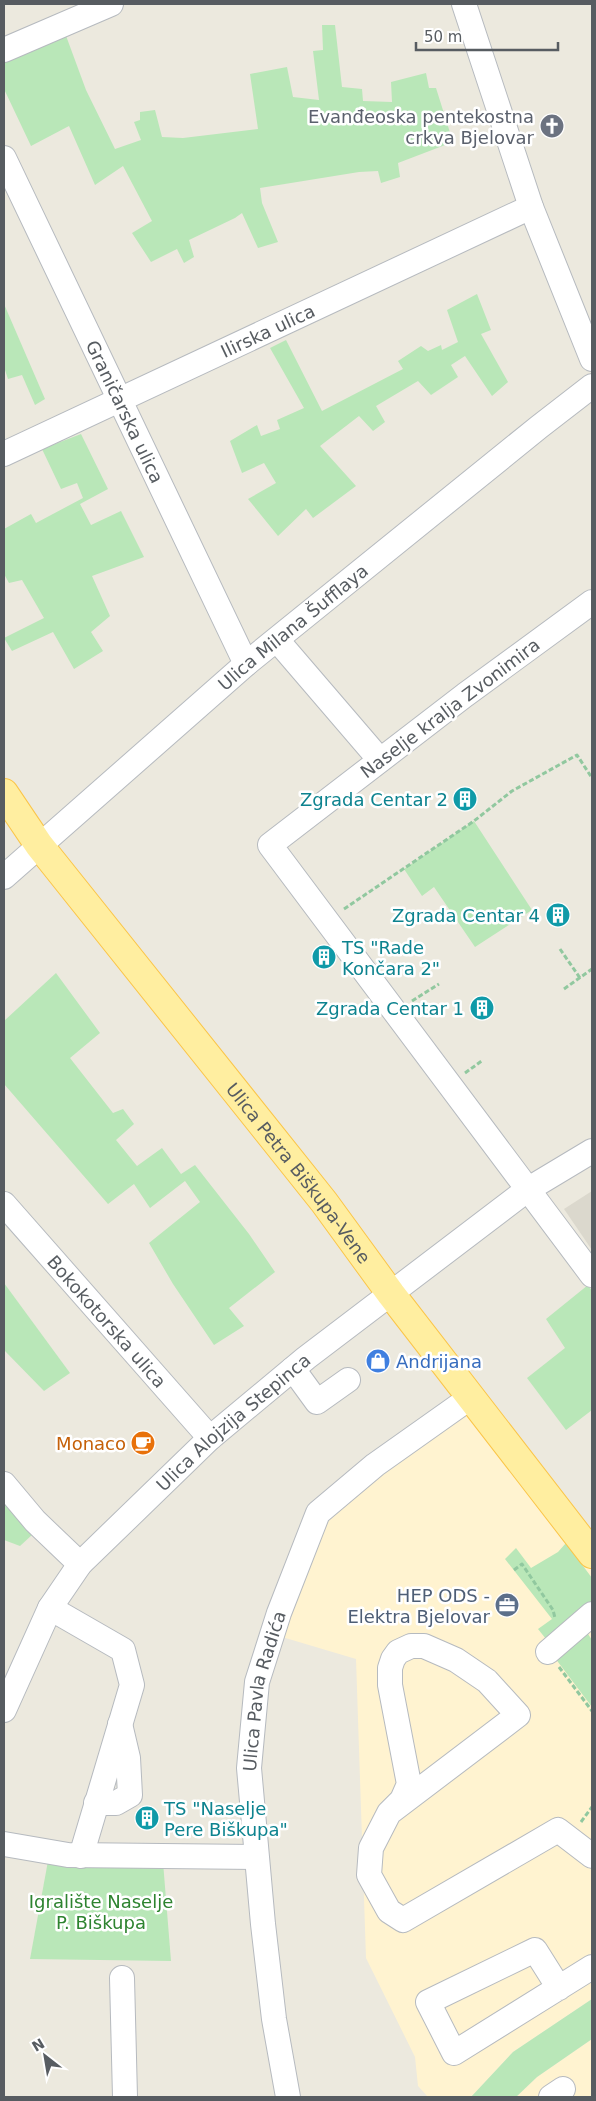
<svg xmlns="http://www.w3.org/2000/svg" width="596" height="2101" viewBox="0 0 596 2101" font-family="'DejaVu Sans',sans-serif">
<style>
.commercial{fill:#fff3d0}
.education{fill:#dbd8cd}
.green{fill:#b9e7b8}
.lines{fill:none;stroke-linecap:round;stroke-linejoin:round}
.minor-casing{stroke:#b6babf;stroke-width:26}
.major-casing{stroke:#fbc548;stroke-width:30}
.path{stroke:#91c89f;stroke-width:3;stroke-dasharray:5 2.5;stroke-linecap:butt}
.minor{stroke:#fff;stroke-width:24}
.major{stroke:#ffeea0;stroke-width:28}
.labels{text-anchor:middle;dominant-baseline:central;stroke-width:5;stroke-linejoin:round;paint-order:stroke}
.worship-label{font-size:18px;fill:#5b616d;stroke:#fff;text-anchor:end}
.street-label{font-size:18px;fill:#575c61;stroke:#fff}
.culture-label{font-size:18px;fill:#0d838f;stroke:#fff;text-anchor:end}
.shop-label{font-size:18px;fill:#366cbe;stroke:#fff;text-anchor:start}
.food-label{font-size:18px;fill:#c56008;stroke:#fff;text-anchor:end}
.service-label{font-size:18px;fill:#4e5e75;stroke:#fff;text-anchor:end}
.park-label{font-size:18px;fill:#2d832f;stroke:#fff}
</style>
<rect width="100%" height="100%" fill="#ece9de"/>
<!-- commercial -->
<g class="commercial">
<path d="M471 1397 592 1553V1999L513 2052 471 2097H428L418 2086 415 2057 366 1958 356 1659 272 1634 318 1513Z"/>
<path d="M592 2039V2097H516L537 2077Z"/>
</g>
<!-- education -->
<path class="education" d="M592 1191V1250L564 1209Z"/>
<!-- green -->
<g class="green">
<path d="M322 25H335L342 87 362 89 363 101 392 102 391 82 426 73 429 88H436L453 142 398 163 400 177 381 183 378 171 359 172 260 188 262 203 278 242 258 248 242 213 235 218 189 240 194 257 184 263 177 249 151 262 132 233 152 221 123 166 95 185 69 126 31 146 4 89V58L65 33 86 90 115 149 141 140 134 122 140 120V112L155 110 162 137 183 138 258 129 250 74 287 67 293 97 319 100 313 51 323 50Z"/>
<path d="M477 294 491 330 481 334 508 382 492 396 465 356 451 365 458 377 431 395 418 381 376 406 385 422 373 431 359 416 320 446 356 486 313 518 306 509 278 536 248 499 276 483 264 463 242 473 230 441 257 425 261 436 280 429 277 420 304 408 270 348 286 340 322 411 403 369 398 361 421 346 428 351 441 345 442 350 458 342 447 310Z"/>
<path d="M4 304 45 399 35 405 22 375 8 379 4 367Z"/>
<path d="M81 434 108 489 80 504 91 525 121 511 144 557 92 576 110 616 91 632 103 651 74 669 53 632 12 651 4 638 44 618 22 580 9 583 4 574V529L31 514 36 523 83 498 77 483 61 489 42 449Z"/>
<path d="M474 821 532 910 475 947 434 887 422 896 404 869Z"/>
<path d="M56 973 100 1033 70 1058 113 1113 123 1109 134 1124 116 1140 137 1166 162 1148 181 1174 195 1165 249 1234 275 1272 229 1308 244 1326 214 1345 173 1284 149 1243 200 1202 185 1181 150 1208 134 1184 108 1204 4 1084V1021Z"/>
<path d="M4 1283 70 1373 44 1391 4 1350Z"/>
<path d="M588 1285 592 1291V1410L566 1430 527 1378 565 1348 546 1319Z"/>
<path d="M4 1501 33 1534 20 1546 4 1540Z"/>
<path d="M566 1543 592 1578V1614L554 1649 538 1629 552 1619 505 1559 516 1548 531 1568 558 1552Z"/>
<path d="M586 1631 592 1640V1707L555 1658Z"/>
<path d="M48 1861 163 1862 171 1961 30 1959Z"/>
<path d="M592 1999V2039L537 2077 516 2097H471L513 2052Z"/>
</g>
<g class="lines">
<defs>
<g id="minor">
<path d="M464 4 531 207 592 359"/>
<path d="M4 50 111 4"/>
<path id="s1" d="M4 158 246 664"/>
<path id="s2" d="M4 454 531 207"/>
<path d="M592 602 465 695 270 845 592 1275"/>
<path d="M277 640 380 760"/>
<path id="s3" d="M4 877 246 664 539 427 592 386"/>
<path id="s4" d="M4 1204 210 1438"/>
<path d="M293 1369 317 1402 348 1380"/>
<path d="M4 1484 35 1521 80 1564"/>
<path d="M50 1608 123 1650 132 1685 81 1856"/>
<path d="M548 1652 592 1614"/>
<path id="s5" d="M4 1710 50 1608 80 1564 210 1438 306 1358 527 1190 592 1151"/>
<path d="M96 1803H116L130 1795 128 1758 120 1724"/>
<path d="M389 1813 518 1715 487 1681 456 1660 424 1646H411L398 1652 393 1659 390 1668V1685L409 1784 402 1800 389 1813 371 1848 369 1875 389 1911 403 1920 558 1830 592 1856"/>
<path d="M4 1844 68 1855 256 1857"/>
<path d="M122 1978 125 2097"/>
<path d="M559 1988 535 1950 428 2002 454 2053 592 1967"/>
<path id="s6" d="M288 2097 274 2019 263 1924 249 1768 257 1682 279 1613 318 1513 375 1465 471 1397"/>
<path d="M551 2097 563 2089"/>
</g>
<g id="major">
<path id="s7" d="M4 793 39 845 324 1202 391 1294 592 1554"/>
</g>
</defs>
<!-- minor casing -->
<use href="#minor" class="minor-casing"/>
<!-- major casing -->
<use href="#major" class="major-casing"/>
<!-- path -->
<g class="path">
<path d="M344 909 474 821 512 791 577 755 592 778"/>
<path d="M560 949 580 978"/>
<path d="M564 989 592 969"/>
<path d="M412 1001 439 984"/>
<path d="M465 1073 483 1060"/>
<path d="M514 1570 522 1564 553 1610 555 1618"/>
<path d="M559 1667 592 1711"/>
<path d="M581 1822 592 1807"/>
</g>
<!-- minor -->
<use href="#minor" class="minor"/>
<!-- major -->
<use href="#major" class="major"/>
</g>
<!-- icons -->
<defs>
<symbol id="church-disc" viewBox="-11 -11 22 22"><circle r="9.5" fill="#6b7280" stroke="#fff"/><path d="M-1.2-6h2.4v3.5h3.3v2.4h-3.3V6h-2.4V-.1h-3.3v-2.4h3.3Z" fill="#fff"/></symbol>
<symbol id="building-disc" viewBox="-11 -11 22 22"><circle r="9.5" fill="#0f9aa8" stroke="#fff"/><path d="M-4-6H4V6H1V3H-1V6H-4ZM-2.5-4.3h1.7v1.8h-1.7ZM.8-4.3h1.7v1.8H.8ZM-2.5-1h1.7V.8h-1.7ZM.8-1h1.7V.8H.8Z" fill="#fff"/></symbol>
<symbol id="shop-disc" viewBox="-11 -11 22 22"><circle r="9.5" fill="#3f7fe0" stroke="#fff"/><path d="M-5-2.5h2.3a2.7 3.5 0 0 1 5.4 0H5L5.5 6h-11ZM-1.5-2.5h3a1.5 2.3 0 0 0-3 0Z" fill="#fff"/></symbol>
<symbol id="cafe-disc" viewBox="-11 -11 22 22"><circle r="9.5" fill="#e8710a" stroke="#fff"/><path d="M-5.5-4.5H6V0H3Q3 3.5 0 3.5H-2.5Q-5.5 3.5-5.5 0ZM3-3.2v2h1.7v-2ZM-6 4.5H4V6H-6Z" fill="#fff"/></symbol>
<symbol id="office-disc" viewBox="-11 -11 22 22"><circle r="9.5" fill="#5c6f8a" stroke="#fff"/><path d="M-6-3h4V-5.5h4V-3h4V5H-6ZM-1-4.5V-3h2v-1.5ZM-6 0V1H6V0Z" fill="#fff"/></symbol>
</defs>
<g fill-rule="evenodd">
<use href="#church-disc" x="538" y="112" width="28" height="28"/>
<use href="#building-disc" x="451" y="785" width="28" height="28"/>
<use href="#building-disc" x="544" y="901" width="28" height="28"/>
<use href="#building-disc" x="310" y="943" width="28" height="28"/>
<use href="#building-disc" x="468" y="994" width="28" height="28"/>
<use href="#shop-disc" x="364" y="1347" width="28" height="28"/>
<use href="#cafe-disc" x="129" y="1429" width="28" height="28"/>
<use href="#office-disc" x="493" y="1591" width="28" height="28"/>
<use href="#building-disc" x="133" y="1804" width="28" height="28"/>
</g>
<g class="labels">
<!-- worship labels -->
<g class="worship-label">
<text x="534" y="116">Evanđeoska pentekostna<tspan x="534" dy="21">crkva Bjelovar</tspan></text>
</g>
<!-- street labels -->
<g class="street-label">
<text stroke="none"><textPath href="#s2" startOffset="291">Ilirska ulica</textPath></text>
<text stroke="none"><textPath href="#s1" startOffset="281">Graničarska ulica</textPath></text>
<text stroke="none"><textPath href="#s3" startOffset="382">Ulica Milana Šufflaya</textPath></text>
<text transform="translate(450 708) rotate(-37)">Naselje kralja Zvonimira</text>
<text stroke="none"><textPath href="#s7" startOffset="481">Ulica Petra Biškupa-Vene</textPath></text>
<text stroke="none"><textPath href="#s4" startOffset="156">Bokokotorska ulica</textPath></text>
<text stroke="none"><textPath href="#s5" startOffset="374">Ulica Alojzija Stepinca</textPath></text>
<text stroke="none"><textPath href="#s6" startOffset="410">Ulica Pavla Radića</textPath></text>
</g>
<!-- culture labels -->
<g class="culture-label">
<text x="448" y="799">Zgrada Centar 2</text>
<text x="540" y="915">Zgrada Centar 4</text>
<text x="342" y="947" text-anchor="start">TS "Rade<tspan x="342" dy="21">Končara 2"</tspan></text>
<text x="464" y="1008">Zgrada Centar 1</text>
<text x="164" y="1808" text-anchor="start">TS "Naselje<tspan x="164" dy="21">Pere Biškupa"</tspan></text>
</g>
<!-- shop labels -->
<g class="shop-label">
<text x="396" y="1361">Andrijana</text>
</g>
<!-- food labels -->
<g class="food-label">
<text x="126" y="1443">Monaco</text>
</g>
<!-- service labels -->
<g class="service-label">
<text x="490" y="1595">HEP ODS -<tspan x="490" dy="21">Elektra Bjelovar</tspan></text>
</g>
<!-- park labels -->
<g class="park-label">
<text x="101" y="1901">Igralište Naselje<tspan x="101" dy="21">P. Biškupa</tspan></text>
</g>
</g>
<!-- border -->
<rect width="596" height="2101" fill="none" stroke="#575c61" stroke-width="10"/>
<!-- north arrow -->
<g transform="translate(45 2056) rotate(329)" stroke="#ffffff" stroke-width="4" paint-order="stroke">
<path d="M0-4L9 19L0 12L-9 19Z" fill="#575c61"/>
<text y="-8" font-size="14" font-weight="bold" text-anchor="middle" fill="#575c61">N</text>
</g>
<!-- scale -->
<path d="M416 42v8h142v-8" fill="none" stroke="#575c61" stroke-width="2.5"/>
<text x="424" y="42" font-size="15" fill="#575c61" stroke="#ffffff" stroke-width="4" paint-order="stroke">50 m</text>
</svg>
